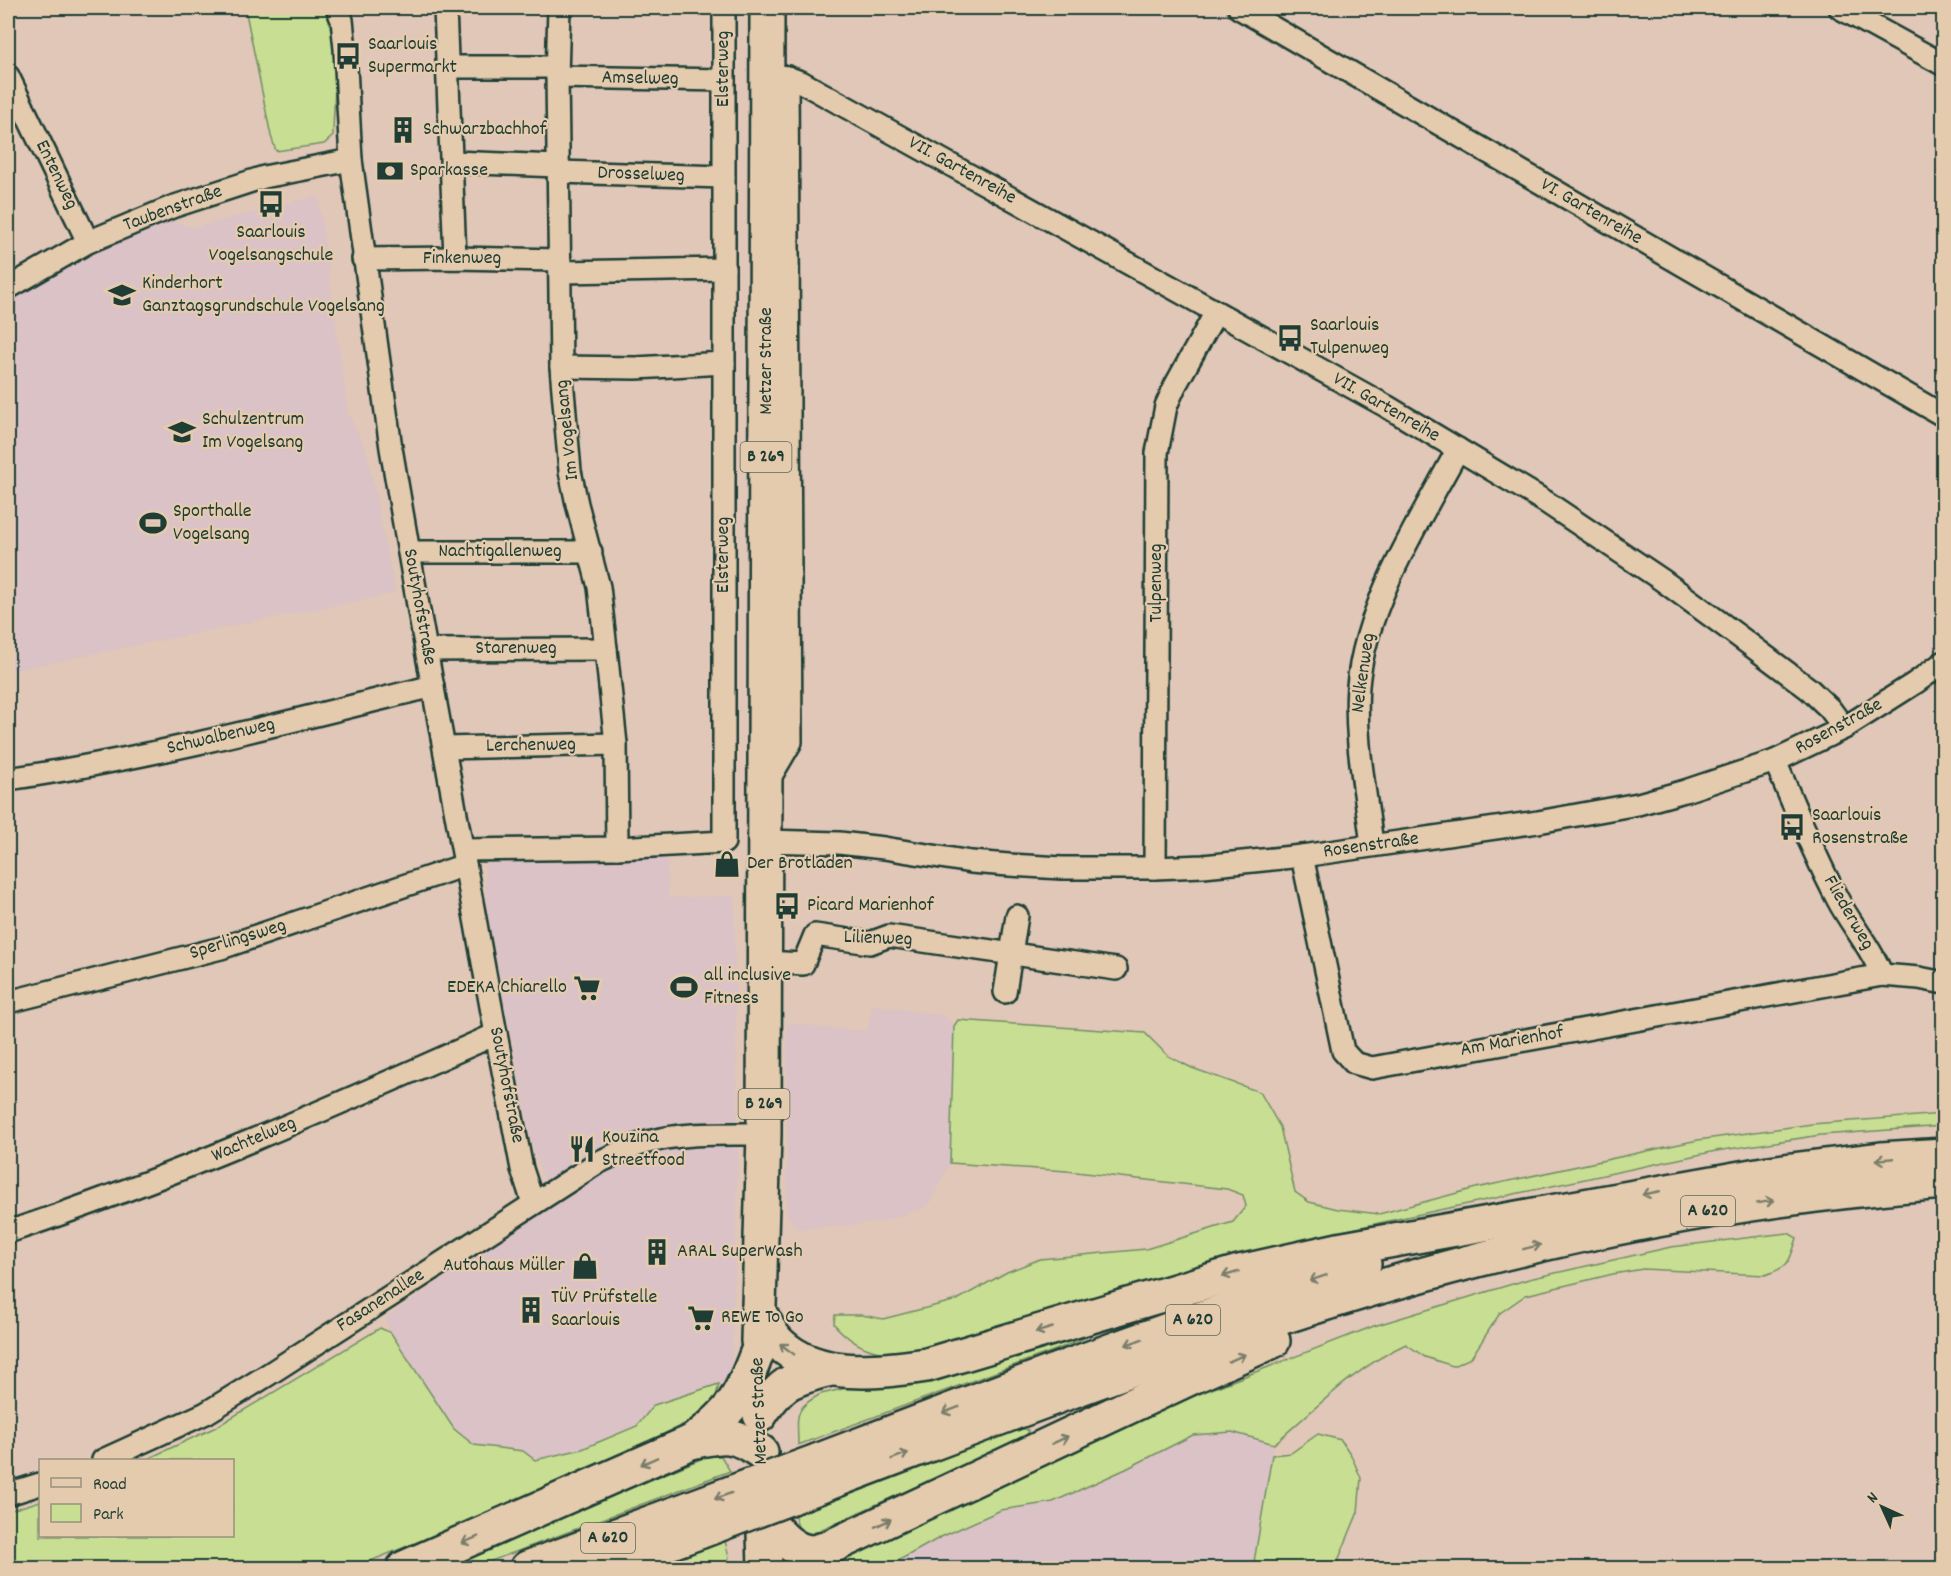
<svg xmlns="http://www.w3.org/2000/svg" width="1951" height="1576" viewBox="0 0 1951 1576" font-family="Dekko,sans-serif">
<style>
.built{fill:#dac2c6}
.green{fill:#c7de93;stroke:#738e64;stroke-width:1.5}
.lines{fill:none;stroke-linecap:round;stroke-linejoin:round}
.minor-casing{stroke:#1f3d34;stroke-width:26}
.primary-casing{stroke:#1f3d34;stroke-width:38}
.motorway-casing{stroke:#1f3d34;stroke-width:38}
.minor{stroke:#e5cbad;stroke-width:21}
.primary{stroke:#e5cbad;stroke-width:33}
.motorway{stroke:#e5cbad;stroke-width:33}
.motorway-bridge-casing{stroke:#1f3d34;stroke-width:38;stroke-linecap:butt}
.motorway-bridge{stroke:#e5cbad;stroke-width:33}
.oneway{stroke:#787d6a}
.labels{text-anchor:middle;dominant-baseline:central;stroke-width:4.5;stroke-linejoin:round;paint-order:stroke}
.shield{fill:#e5cbad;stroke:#5a6858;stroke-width:1.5}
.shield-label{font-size:18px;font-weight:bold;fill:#1f3d34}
.poi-label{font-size:20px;fill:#1f3d34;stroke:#e5cbad;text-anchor:start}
.street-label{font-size:20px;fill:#1f3d34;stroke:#e5cbad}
</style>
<rect width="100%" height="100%" fill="#e0c7b8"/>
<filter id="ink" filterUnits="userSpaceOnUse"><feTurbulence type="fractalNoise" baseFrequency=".0167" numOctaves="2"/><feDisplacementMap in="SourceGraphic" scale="12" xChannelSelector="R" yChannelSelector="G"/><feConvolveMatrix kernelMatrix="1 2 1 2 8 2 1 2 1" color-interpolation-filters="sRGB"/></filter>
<g filter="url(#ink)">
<!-- built -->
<g class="built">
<path d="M318 196 348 414 366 450 395 593 8 671V300L74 264 118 242 173 221 193 228Z"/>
<path d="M667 854 668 898 734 896 738 1156 731 1380 654 1405 637 1426 582 1449 535 1460 523 1451 473 1445 454 1429 391 1333 385 1318 555 1204 533 1150 487 912 485 856Z"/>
<path d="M873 1005 945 1016 954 1026 950 1163 927 1207 880 1222 798 1229 787 1215V1024L793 1023 825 1028 868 1031Z"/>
<path d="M1232 1432 1274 1444 1253 1568H885L941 1537 1001 1510 1053 1502 1126 1469 1193 1435Z"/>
</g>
<!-- green -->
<g class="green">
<path d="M245 8H324C342 30 333 106 333 136L324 144 276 151 271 136Z"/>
<path d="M958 1020 1145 1033 1168 1056 1192 1068 1260 1092 1280 1127 1295 1192 1309 1202 1338 1209 1379 1214 1476 1188 1698 1140 1812 1124 1943 1114V1126L1821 1135 1716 1151 1397 1219 1232 1256 929 1348C889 1357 862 1356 834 1324L835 1315H862L883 1319 957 1300 1007 1272 1040 1259 1146 1249 1233 1222 1246 1206 1243 1195 1227 1189 1067 1171 950 1163 954 1026Z"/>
<path d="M1788 1233 1797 1238C1789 1262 1791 1266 1765 1275L1643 1269 1613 1274 1526 1295 1500 1313 1471 1358 1453 1366 1425 1357 1406 1344C1356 1367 1316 1408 1274 1444L1232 1432 1193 1435 1126 1469 1053 1502 1001 1510 941 1537 885 1568H831L851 1550 1111 1428 1374 1326 1529 1279 1671 1247Z"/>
<path d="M380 1328 391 1333 454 1429 474 1445 523 1451 535 1460 582 1449 637 1426 654 1405 719 1384 716 1396 700 1416 574 1479 353 1568H8V1511L40 1501V1536H232V1460H145L216 1427Z"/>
<path d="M1096 1330 1092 1335 1058 1349 798 1445C798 1416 792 1409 821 1394Z"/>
<path d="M1021 1428 1028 1430V1433L1024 1438 811 1534C799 1531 797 1528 795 1515Z"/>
<path d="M1318 1434 1341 1440 1351 1455 1361 1478 1358 1512 1335 1568H1253L1272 1455 1291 1453Z"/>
<path d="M708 1456H721L730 1471 475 1567 463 1566 459 1560 461 1553 604 1499Z"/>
<path d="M725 1541 729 1557 726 1568H649Z"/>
</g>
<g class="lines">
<defs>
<g id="minor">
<path d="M337 8 342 20 345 49 351 160 391 448 419 611 496 1034 522 1169 533 1203"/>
<path d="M445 8 455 258"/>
<path d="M559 8 557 77 561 367 570 471 577 504 599 587 606 649 616 744 617 848"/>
<path d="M1239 8 1944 416"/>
<path d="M1840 8 1944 65"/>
<path d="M448 67H557"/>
<path d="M768 74 787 77 803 83 1386 406 1546 502 1662 580 1737 635 1809 689 1830 709 1844 728"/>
<path d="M8 76 88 242"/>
<path d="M557 77 724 80"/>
<path d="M452 162 558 166"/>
<path d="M558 172 724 177"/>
<path d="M363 259 455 258 560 260"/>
<path d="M561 272 724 269"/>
<path d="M8 288 88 242 172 207 264 177 351 160"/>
<path d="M561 367 636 368 724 363"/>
<path d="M409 552H591"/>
<path d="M426 650 606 649"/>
<path d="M445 748 616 744"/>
<path d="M1775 761C1795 808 1814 855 1838 900 1851 925 1871 947 1882 975"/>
<path d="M8 779C151 758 292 721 433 686"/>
<path d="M768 781 791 742 787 77"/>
<path d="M765 841 839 843 884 848 971 862 1009 865 1062 868H1155L1203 866 1302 856 1538 822 1638 804 1685 791 1775 761 1844 728 1915 683 1944 662"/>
<path d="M1372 845C1366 793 1354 739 1358 686 1365 605 1420 520 1458 449"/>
<path d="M463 850 617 848 724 842V8"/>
<path d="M1302 856 1343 1051 1354 1063 1372 1068 1882 975 1919 978 1944 983"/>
<path d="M1155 868 1157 453 1166 406 1175 386 1216 312"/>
<path d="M764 962 803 964 815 935 870 943 889 936 1116 969"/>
<path d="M1005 992 1017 916"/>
<path d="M8 1002 221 948 465 865"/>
<path d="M8 1232C175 1177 335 1106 496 1034"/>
<path d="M103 1460 206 1413 266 1376 597 1163C612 1156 628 1148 644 1143 683 1132 724 1134 764 1134"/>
<path d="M8 1494 40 1484"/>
</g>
<g id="primary">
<path d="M758 1341 764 1134 767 8"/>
<path d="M763 1497 765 1568"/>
</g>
<g id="motorway">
<path d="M758 1311C765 1321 770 1334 779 1343 817 1380 878 1372 927 1365L1239 1272 1338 1250 1769 1173 1881 1159 1944 1155"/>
<path d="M760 1415C783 1380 791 1380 830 1369"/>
<path d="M693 1441C732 1412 740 1398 757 1353"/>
<path d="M817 1461C998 1392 1179 1322 1364 1264"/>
<path d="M826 1484C1040 1403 1255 1317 1477 1260 1630 1221 1786 1194 1944 1182"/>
<path d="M764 1517C776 1531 791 1551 811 1552 817 1552 824 1549 830 1547L1192 1377 1273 1341"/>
<path d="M404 1568 691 1442C725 1435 732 1432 761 1452"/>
<path d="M527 1568 690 1508"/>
<path d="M600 1568 699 1532"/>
</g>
</defs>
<!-- minor casing -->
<use href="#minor" class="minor-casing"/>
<!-- primary casing -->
<use href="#primary" class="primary-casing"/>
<!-- motorway casing -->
<use href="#motorway" class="motorway-casing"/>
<!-- minor -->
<use href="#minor" class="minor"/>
<!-- primary -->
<use href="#primary" class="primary"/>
<!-- motorway -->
<use href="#motorway" class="motorway"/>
<defs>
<g id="motorway-bridge">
<path d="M690 1508 817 1461"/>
<path d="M699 1532 826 1484"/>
</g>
</defs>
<!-- motorway-bridge casing -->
<use href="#motorway-bridge" class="motorway-bridge-casing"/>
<!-- motorway-bridge -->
<use href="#motorway-bridge" class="motorway-bridge"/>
</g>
<!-- one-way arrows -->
<defs><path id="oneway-shaft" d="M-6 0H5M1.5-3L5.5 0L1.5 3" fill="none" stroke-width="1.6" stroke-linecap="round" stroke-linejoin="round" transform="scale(1.5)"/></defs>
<g class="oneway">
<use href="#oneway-shaft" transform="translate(1885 1159) rotate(175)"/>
<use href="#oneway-shaft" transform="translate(1651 1193) rotate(169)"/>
<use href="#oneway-shaft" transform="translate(1765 1202) rotate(-9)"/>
<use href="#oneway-shaft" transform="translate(1532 1247) rotate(-14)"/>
<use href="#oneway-shaft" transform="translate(1231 1274) rotate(164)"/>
<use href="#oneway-shaft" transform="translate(1318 1278) rotate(162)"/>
<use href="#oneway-shaft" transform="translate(1044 1330) rotate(164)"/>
<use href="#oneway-shaft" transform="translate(1134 1342) rotate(160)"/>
<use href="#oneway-shaft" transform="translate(787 1349) rotate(-143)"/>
<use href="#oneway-shaft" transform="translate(1237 1358) rotate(-24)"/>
<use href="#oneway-shaft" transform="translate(951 1410) rotate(159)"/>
<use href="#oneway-shaft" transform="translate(1060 1440) rotate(-25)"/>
<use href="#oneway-shaft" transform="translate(900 1456) rotate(-21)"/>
<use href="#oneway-shaft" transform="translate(649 1461) rotate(156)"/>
<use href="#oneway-shaft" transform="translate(723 1496) rotate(160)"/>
<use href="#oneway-shaft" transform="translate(883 1523) rotate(-25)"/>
<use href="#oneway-shaft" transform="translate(470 1540) rotate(157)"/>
</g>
</g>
<!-- icons -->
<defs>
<symbol id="bus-bare" viewBox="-9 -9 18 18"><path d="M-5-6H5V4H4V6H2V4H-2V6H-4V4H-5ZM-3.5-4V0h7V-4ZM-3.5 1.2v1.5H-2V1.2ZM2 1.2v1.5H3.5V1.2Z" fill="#1f3d34" stroke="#e5cbad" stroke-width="2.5" paint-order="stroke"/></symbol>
<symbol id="building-bare" viewBox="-9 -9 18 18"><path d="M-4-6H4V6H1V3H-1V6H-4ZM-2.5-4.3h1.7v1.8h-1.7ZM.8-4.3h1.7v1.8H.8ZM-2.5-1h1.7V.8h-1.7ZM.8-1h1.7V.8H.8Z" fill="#1f3d34" stroke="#e5cbad" stroke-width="2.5" paint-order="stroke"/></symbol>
<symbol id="bank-bare" viewBox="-9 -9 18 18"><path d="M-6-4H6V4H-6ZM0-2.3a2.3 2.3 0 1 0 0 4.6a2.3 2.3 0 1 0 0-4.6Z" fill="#1f3d34" stroke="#e5cbad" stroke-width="2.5" paint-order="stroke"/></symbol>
<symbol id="school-bare" viewBox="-9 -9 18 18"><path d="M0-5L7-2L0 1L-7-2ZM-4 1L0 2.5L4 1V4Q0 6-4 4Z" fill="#1f3d34" stroke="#e5cbad" stroke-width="2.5" paint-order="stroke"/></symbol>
<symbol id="stadium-bare" viewBox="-9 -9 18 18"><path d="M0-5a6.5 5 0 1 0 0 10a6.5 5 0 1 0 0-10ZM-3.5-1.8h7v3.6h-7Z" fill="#1f3d34" stroke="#e5cbad" stroke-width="2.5" paint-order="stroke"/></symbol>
<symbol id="shop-bare" viewBox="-9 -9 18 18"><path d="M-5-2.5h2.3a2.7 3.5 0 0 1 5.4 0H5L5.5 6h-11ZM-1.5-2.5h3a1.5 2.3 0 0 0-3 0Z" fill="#1f3d34" stroke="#e5cbad" stroke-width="2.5" paint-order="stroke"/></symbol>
<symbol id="supermarket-bare" viewBox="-9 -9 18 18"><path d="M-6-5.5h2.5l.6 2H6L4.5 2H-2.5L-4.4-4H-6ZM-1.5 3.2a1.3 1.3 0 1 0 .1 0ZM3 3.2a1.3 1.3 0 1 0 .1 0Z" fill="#1f3d34" stroke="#e5cbad" stroke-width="2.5" paint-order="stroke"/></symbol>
<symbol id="restaurant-bare" viewBox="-9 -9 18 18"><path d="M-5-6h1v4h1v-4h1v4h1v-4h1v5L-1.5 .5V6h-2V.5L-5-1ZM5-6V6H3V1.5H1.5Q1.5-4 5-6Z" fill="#1f3d34" stroke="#e5cbad" stroke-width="2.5" paint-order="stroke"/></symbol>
</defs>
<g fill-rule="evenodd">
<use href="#bus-bare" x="329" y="37" width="38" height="38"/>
<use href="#building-bare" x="384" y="111" width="38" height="38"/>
<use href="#bank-bare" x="371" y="152" width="38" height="38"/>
<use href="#bus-bare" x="252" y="185" width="38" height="38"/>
<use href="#school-bare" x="103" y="276" width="38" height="38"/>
<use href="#bus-bare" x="1271" y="319" width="38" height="38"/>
<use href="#school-bare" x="163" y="413" width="38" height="38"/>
<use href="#stadium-bare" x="134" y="504" width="38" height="38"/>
<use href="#bus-bare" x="1773" y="808" width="38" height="38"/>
<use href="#shop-bare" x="708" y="845" width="38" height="38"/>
<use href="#bus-bare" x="768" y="887" width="38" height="38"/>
<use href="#stadium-bare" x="665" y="968" width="38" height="38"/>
<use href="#supermarket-bare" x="568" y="969" width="38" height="38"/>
<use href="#restaurant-bare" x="563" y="1130" width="38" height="38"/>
<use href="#building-bare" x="638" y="1233" width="38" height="38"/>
<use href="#shop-bare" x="566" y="1247" width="38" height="38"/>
<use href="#building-bare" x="512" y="1291" width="38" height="38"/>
<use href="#supermarket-bare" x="682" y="1299" width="38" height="38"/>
</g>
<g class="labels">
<!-- shield labels -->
<g class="shield">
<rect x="740.5" y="442" width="51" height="30" rx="4.5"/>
<rect x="738.5" y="1089" width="51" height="30" rx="4.5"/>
<rect x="1681" y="1196" width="54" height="30" rx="4.5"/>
<rect x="1166" y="1305" width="54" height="30" rx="4.5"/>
<rect x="581" y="1523" width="54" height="30" rx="4.5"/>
</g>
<g class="shield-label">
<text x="766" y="457">B 269</text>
<text x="764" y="1104">B 269</text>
<text x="1708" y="1211">A 620</text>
<text x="1193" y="1320">A 620</text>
<text x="608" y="1538">A 620</text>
</g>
<!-- poi labels -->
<g class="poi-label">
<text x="368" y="45">Saarlouis<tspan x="368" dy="23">Supermarkt</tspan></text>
<text x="423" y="130">Schwarzbachhof</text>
<text x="410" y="171">Sparkasse</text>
<text x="271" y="233" text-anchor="middle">Saarlouis<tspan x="271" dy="23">Vogelsangschule</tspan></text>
<text x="142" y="284">Kinderhort<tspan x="142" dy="23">Ganztagsgrundschule Vogelsang</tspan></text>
<text x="1310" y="326">Saarlouis<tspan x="1310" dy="23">Tulpenweg</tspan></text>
<text x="202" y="420">Schulzentrum<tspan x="202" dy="23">Im Vogelsang</tspan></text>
<text x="173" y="512">Sporthalle<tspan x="173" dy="23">Vogelsang</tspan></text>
<text x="1812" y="816">Saarlouis<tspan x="1812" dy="23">Rosenstraße</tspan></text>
<text x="747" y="864">Der Brotladen</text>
<text x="807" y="906">Picard Marienhof</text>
<text x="704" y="976">all inclusive<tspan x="704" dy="23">Fitness</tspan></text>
<text x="567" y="988" text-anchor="end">EDEKA Chiarello</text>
<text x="602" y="1138">Kouzina<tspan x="602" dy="23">Streetfood</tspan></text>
<text x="677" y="1252">ARAL SuperWash</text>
<text x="565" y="1266" text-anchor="end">Autohaus Müller</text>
<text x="551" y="1298">TÜV Prüfstelle<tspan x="551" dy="23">Saarlouis</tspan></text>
<text x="721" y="1318">REWE To Go</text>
</g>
<!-- street labels -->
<g class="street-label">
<text transform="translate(724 69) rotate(-90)">Elsterweg</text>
<text transform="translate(640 79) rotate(1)">Amselweg</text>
<text transform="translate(962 171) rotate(29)">VII. Gartenreihe</text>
<text transform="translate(56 175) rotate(64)">Entenweg</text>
<text transform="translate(641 175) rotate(2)">Drosselweg</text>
<text transform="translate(173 209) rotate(-20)">Taubenstraße</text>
<text transform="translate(1591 212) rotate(30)">VI. Gartenreihe</text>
<text x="462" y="259">Finkenweg</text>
<text transform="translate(767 361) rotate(-90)">Metzer Straße</text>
<text transform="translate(1386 408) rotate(30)">VII. Gartenreihe</text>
<text transform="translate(568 430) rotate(-96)">Im Vogelsang</text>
<text x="500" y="552">Nachtigallenweg</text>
<text transform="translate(724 555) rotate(-90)">Elsterweg</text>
<text transform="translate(1157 583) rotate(-90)">Tulpenweg</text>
<text transform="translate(419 607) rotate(80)">Soutyhofstraße</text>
<text x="516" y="649">Starenweg</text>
<text transform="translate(1364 673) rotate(-82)">Nelkenweg</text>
<text transform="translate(1839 727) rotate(-29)">Rosenstraße</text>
<text transform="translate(221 737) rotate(-13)">Schwalbenweg</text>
<text transform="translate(531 746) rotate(-1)">Lerchenweg</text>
<text transform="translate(1371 846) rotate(-8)">Rosenstraße</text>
<text transform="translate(1848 913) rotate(60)">Fliederweg</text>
<text transform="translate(878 939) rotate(2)">Lilienweg</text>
<text transform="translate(238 940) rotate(-17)">Sperlingsweg</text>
<text transform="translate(1512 1042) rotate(-10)">Am Marienhof</text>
<text transform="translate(506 1085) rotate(79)">Soutyhofstraße</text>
<text transform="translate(254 1140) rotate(-23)">Wachtelweg</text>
<text transform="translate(381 1301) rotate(-33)">Fasanenallee</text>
<text transform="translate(760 1411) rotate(-92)">Metzer Straße</text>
</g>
</g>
<!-- margin -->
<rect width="1951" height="1576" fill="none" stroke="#e5cbad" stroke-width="30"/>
<rect x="15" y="15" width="1921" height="1546" fill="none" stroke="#1f3d34" stroke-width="2" filter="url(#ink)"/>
<!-- legend -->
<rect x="39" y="1459" width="195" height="78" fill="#e5cbad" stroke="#96927d" stroke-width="1.5"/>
<rect x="51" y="1478" width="30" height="9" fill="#e5cbad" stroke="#96927d" stroke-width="1.5"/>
<text x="93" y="1489" font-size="18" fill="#1f3d34">Road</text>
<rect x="51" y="1504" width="30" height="18" fill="#c7de93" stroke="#96927d" stroke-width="1.5"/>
<text x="93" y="1519" font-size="18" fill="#1f3d34">Park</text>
<!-- north arrow -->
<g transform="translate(1882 1507) rotate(315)" stroke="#e5cbad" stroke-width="4.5" paint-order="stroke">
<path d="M0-4.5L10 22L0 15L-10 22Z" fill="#1f3d34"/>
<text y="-9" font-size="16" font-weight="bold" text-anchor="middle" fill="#1f3d34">N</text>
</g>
</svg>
